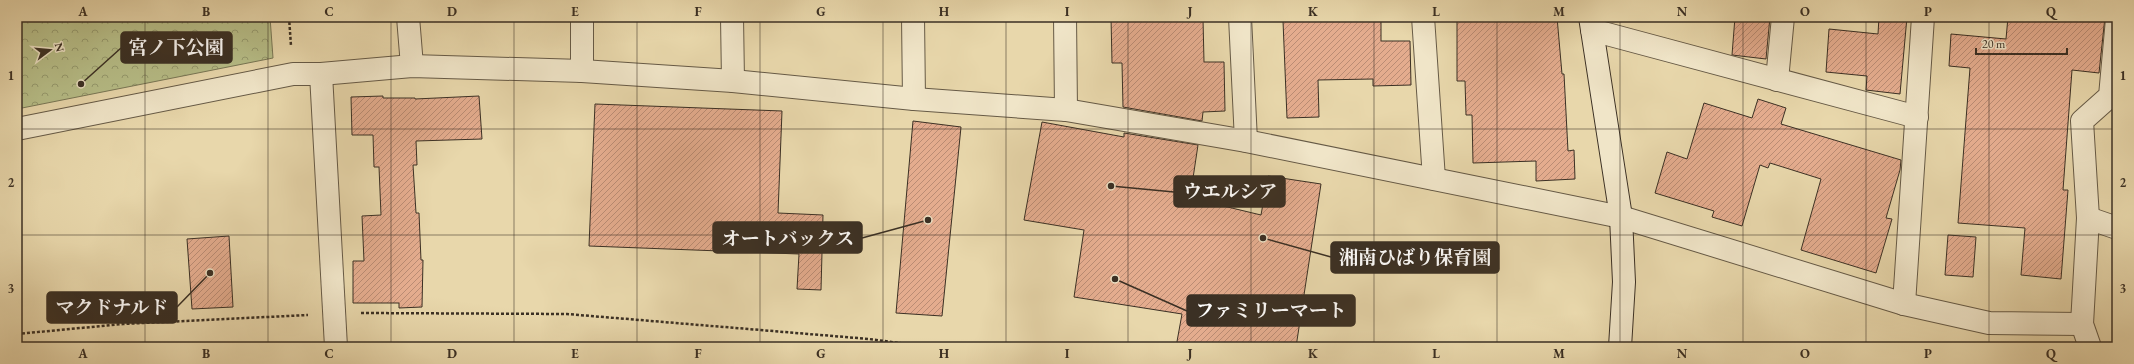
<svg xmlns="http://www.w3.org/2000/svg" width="2134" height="364" viewBox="0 0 2134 364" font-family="'EB Garamond','Noto Serif JP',serif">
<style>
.park{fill:url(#park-crowns);stroke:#797756}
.building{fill:url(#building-hatch);stroke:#3b3024}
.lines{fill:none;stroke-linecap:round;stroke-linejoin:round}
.street-casing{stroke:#665a46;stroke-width:24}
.secondary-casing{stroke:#3b3024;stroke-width:24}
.path{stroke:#3b3024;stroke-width:2.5;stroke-dasharray:3 2;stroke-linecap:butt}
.street{stroke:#f0e5c8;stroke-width:22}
.secondary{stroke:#f0e5c8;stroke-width:22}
.grid{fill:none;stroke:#3b3024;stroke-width:1;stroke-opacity:0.55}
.leader{fill:none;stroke:#3b3024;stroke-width:1.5}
.callout-dot{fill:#3b3024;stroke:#f0e5c8;stroke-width:1.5}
.callout{fill:#3b3024;stroke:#3b3024;stroke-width:1.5}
.callout-label{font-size:19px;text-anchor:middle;font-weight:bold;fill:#fff}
.neatline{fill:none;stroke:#3b3024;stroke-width:1.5}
.grid-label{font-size:13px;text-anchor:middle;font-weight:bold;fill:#3b3024}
</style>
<defs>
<pattern id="park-crowns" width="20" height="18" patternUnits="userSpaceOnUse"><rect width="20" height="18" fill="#b7be88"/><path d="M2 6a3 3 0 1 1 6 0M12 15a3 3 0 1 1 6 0" fill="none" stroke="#969b6f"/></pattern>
<pattern id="building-hatch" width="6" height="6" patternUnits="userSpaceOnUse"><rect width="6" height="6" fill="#e4ac8e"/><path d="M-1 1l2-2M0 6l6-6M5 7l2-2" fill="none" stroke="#ba8c74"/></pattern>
</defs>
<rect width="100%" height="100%" fill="#e8d7ab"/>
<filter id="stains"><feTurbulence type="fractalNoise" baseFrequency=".005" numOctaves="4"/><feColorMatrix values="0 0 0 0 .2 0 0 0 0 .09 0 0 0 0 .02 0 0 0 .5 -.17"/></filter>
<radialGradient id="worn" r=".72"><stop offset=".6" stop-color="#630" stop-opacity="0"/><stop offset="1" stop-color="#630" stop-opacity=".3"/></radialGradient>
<!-- park -->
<path class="park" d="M17 17H270L273 58 17 109Z"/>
<!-- building -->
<g class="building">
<path d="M1111 17H1141V20L1203 19 1204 62H1224L1225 111 1203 112 1202 121 1123 107 1122 63H1112Z"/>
<path d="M1340 17H1381V41H1410L1411 85 1373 86V79L1318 80 1319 117 1287 118 1283 21 1340 20Z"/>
<path d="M1457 17H1557L1562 74H1564L1568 151 1574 150 1575 179 1536 181V161L1473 163 1472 115H1466L1465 81H1457Z"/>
<path d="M1735 17H1770L1766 59 1732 55Z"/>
<path d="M1879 17H1907L1900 94 1866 90 1867 76 1826 72 1829 29 1878 34Z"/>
<path d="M2008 17H2105L2099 73 2072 70 2063 190H2068L2061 279 2021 275 2025 228 1958 223 1970 68 1949 66 1951 34 2006 39Z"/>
<path d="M383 96V98H415V99L479 96 482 139 416 141 417 165H413L416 213H419L421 260H423L422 307 399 308V303H353V261H364L362 216 381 215 379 167H374L373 135H352L351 97Z"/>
<path d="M1758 99 1786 108 1781 124 1901 160 1900 170 1886 218 1892 219 1876 273 1801 250 1821 179 1770 163 1768 168 1760 165 1742 226 1712 217 1714 211 1655 193 1667 152 1687 159 1704 103 1752 118Z"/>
<path d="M595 104 782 111 778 213 823 215 821 290 797 289 799 254 589 246Z"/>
<path d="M913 121 961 127 942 316 896 313Z"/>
<path d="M1042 122 1124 137V133L1198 145 1190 198 1261 215 1268 176 1321 184 1296 347H1176L1182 314 1074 297 1084 230 1024 220Z"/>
<path d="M1948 235 1976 237 1973 277 1945 275Z"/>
<path d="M229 236 233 307 192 309 187 239Z"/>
</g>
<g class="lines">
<defs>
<g id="street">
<path d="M408 17 412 66"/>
<path d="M582 17V71"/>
<path d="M732 17 733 81"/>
<path d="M913 17 914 99"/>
<path d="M1065 17 1066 110"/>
<path d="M1240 17 1246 141"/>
<path d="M1423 17 1434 179"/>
<path d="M1592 30 1917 117"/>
<path d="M321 74 336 347"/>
<path d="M1777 80 1783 17"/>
<path d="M17 129 293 74H321L412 66 582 71 733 81 914 99 1066 110 1246 141 1621 217 1904 304 1989 323 2082 324"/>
<path d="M2088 218 2117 228"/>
<path d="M1904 304 1923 17"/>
<path d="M2090 347 2082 324 2088 218 2082 121 2110 96 2117 19"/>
</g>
<path id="secondary" d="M1590 17 1621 217 1624 282 1620 347"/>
</defs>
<!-- street casing -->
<use href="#street" class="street-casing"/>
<!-- secondary casing -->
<use href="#secondary" class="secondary-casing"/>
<!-- path -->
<g class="path">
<path d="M289 17 291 46"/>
<path d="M361 313 567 314 869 339 929 347"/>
<path d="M17 334 123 324 308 315"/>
</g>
<!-- street -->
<use href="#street" class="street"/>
<!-- secondary -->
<use href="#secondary" class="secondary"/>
</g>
<!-- grid -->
<path class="grid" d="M145 17V347M268 17V347M391 17V347M514 17V347M637 17V347M760 17V347M883 17V347M1006 17V347M1128 17V347M1251 17V347M1374 17V347M1497 17V347M1620 17V347M1743 17V347M1866 17V347M1989 17V347M17 129H2117M17 235H2117"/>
<!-- callouts -->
<path class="leader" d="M81 84L121 48M1111 186L1174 192M928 220L862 238M1263 238L1331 257M210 273L177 307M1115 279L1187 311"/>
<g class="callout-dot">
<circle cx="81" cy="84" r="4"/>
<circle cx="1111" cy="186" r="4"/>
<circle cx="928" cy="220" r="4"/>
<circle cx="1263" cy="238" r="4"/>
<circle cx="210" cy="273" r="4"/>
<circle cx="1115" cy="279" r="4"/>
</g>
<g class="callout">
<rect x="121" y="32" width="111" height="31" rx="4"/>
<rect x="1174" y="176" width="111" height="31" rx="4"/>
<rect x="713" y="222" width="149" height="31" rx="4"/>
<rect x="1331" y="242" width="168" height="31" rx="4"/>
<rect x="47" y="292" width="130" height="31" rx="4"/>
<rect x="1187" y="295" width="168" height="31" rx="4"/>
</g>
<g class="callout-label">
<text x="176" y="54">宮ノ下公園</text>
<text x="1230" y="198">ウエルシア</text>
<text x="788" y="245">オートバックス</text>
<text x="1415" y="264">湘南ひばり保育園</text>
<text x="112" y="314">マクドナルド</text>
<text x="1271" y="317">ファミリーマート</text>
</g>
<!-- margin -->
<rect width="2134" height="364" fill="none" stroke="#e8d7ab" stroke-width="44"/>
<!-- north arrow -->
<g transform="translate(50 50) rotate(74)" stroke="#f0e5c8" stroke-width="3" paint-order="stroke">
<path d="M0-3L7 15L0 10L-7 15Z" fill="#3b3024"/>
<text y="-6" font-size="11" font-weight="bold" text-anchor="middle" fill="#3b3024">N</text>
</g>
<!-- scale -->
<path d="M1976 48v6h91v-6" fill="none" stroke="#3b3024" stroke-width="2"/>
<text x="1982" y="48" font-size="12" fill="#3b3024" stroke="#f0e5c8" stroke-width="3" paint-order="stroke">20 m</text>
<rect x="22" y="22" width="2090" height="320" class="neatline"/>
<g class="grid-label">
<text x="83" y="16">A</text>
<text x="206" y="16">B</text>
<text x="329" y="16">C</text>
<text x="452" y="16">D</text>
<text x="575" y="16">E</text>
<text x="698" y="16">F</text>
<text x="821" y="16">G</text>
<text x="944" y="16">H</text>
<text x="1067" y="16">I</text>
<text x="1190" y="16">J</text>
<text x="1313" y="16">K</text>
<text x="1436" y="16">L</text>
<text x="1559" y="16">M</text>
<text x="1682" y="16">N</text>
<text x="1805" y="16">O</text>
<text x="1928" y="16">P</text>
<text x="2051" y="16">Q</text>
<text x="11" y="80">1</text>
<text x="2123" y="80">1</text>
<text x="11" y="187">2</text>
<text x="2123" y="187">2</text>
<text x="11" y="293">3</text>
<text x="2123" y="293">3</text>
<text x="83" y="358">A</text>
<text x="206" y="358">B</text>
<text x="329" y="358">C</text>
<text x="452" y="358">D</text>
<text x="575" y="358">E</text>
<text x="698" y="358">F</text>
<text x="821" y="358">G</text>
<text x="944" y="358">H</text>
<text x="1067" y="358">I</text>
<text x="1190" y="358">J</text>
<text x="1313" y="358">K</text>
<text x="1436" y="358">L</text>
<text x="1559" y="358">M</text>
<text x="1682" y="358">N</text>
<text x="1805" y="358">O</text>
<text x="1928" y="358">P</text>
<text x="2051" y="358">Q</text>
</g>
<rect width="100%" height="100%" filter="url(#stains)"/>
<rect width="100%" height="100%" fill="url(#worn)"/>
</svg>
